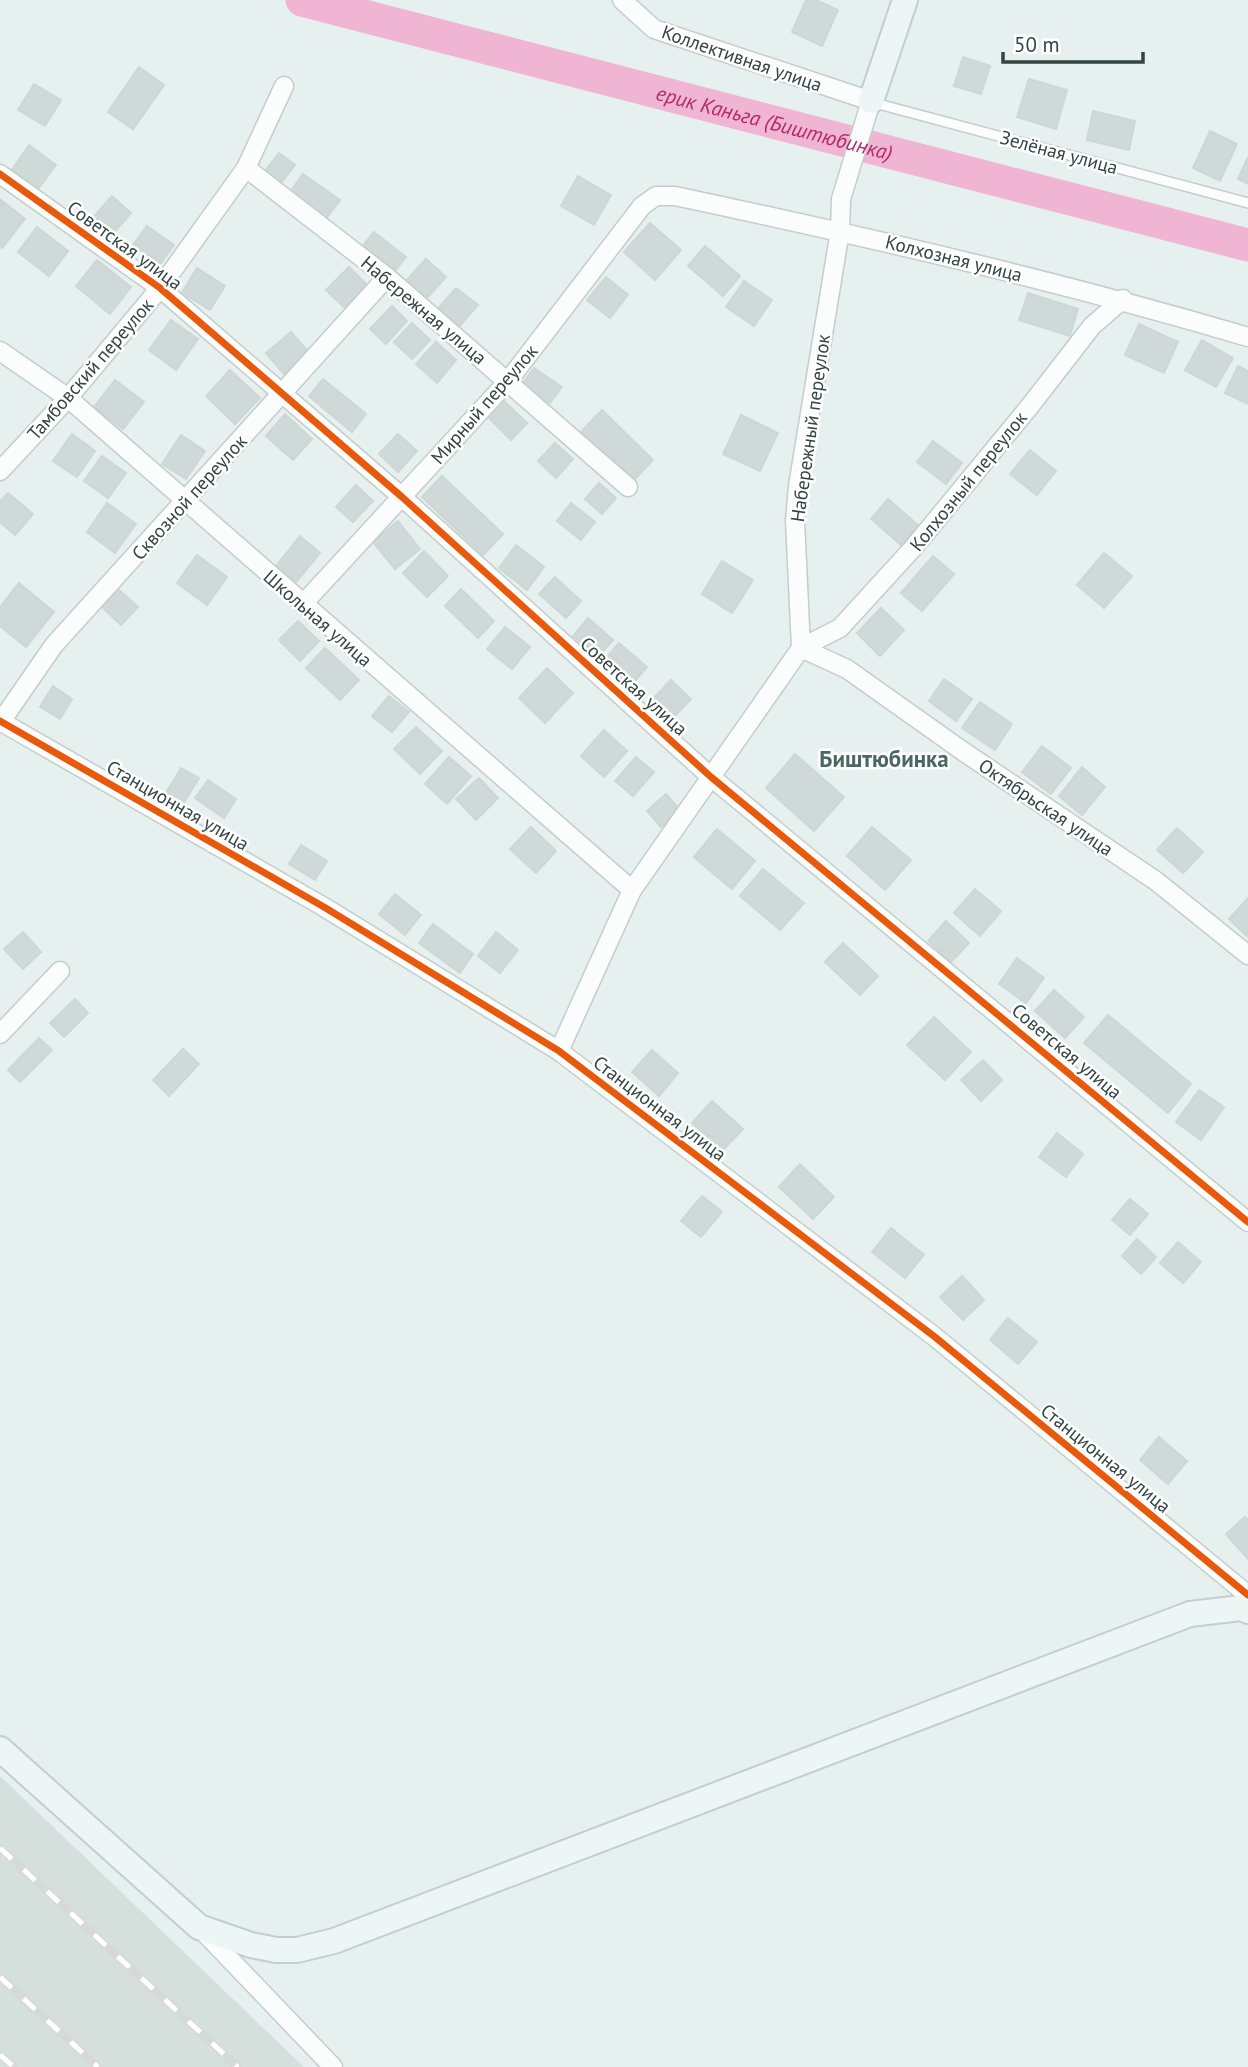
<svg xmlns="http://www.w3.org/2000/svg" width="1248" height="2067" viewBox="0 0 1248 2067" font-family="'PT Sans',sans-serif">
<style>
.industrial{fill:#d5dfdc}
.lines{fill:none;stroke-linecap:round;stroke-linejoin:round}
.river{stroke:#efb5d2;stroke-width:33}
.building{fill:#cfd9d7;stroke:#ccd8d5;stroke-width:2}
.lane-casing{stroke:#c4cdcb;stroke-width:12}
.street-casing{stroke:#c4cdcb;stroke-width:21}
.secondary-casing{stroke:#bfd0cd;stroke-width:28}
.lane{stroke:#fbfdfc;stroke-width:9}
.street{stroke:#fbfdfc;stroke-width:18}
.secondary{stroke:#edf6f5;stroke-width:24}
.rail-casing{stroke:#d7d8d8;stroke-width:8}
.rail{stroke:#fff;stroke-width:5;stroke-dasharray:16;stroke-linecap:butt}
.cycleway-casing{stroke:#fff;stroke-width:11}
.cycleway{stroke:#e8590c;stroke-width:7}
.labels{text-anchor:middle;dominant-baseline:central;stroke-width:5;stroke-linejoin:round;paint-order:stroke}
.street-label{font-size:19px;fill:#334540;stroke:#fff}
.water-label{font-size:21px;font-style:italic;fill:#b5286a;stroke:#fff}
.quarter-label{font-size:23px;font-weight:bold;fill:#4a685f;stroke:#fff}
</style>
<rect width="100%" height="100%" fill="#e6f0ee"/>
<!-- industrial -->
<path class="industrial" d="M0 1776 304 2067H0Z"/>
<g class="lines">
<!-- river -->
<path class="river" id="s1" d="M302 0 1248 245"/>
</g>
<!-- building -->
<g class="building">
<path d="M806 0H816L838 10 822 46 792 32Z"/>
<path d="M963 57 990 66 981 94 954 86Z"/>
<path d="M139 67 164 85 133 129 108 112Z"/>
<path d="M1029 79 1067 90 1056 129 1017 117Z"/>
<path d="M34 84 61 100 45 126 18 110Z"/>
<path d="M1093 111 1135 121 1129 150 1087 140Z"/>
<path d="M1210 131 1237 144 1220 181 1193 168Z"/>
<path d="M29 145 56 165 39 188 12 170Z"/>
<path d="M279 153 295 165 281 183 265 171Z"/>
<path d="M1248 157V184L1238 179Z"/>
<path d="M303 174 340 200 324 221 288 195Z"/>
<path d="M578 176 611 195 594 225 561 206Z"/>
<path d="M112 196 131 213 110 237 91 220Z"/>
<path d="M1 200 25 219 2 248 0 246Z"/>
<path d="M650 223 681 250 655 280 624 252Z"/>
<path d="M147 226 174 245 160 264 133 245Z"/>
<path d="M37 227 68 251 49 276 18 252Z"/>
<path d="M374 232 406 257 394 272 362 247Z"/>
<path d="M705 246 740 276 723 296 688 266Z"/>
<path d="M426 259 446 277 425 300 405 282Z"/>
<path d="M97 260 131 287 110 314 76 286Z"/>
<path d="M349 267 368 286 346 309 326 290Z"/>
<path d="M197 268 225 286 210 310 182 293Z"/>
<path d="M606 277 628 295 610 318 587 300Z"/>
<path d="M744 281 772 300 754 326 726 307Z"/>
<path d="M456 288 478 305 458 328 437 310Z"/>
<path d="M1028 293 1078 309 1070 336 1019 320Z"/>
<path d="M392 306 407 321 386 344 370 329Z"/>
<path d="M171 320 198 339 176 370 149 350Z"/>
<path d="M412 323 430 340 412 359 394 342Z"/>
<path d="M1139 324 1178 342 1164 373 1125 355Z"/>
<path d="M291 332 309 353 284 374 266 353Z"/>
<path d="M1202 340 1233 358 1216 387 1185 370Z"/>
<path d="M436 342 456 360 437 383 416 364Z"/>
<path d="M1238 366 1248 371V404L1225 393Z"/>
<path d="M534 368 562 387 550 403 522 384Z"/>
<path d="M230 370 260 398 235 424 206 396Z"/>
<path d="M323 379 366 414 352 432 309 396Z"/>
<path d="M115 380 144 402 123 429 94 407Z"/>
<path d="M503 400 527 423 511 440 487 416Z"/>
<path d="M602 410 653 460 632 482 580 433Z"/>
<path d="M285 414 312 439 293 460 266 436Z"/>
<path d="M741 415 778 433 760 471 723 454Z"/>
<path d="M72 434 95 451 77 477 53 461Z"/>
<path d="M398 434 417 451 398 472 379 454Z"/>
<path d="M181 435 205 451 186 479 162 464Z"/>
<path d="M933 441 962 463 946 484 917 462Z"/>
<path d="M555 443 573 459 556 478 538 461Z"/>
<path d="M1030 450 1056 471 1037 495 1010 474Z"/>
<path d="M102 456 126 473 108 498 84 481Z"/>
<path d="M442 476 503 534 483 555 422 497Z"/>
<path d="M599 483 616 498 602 514 585 499Z"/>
<path d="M356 485 373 501 353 522 336 507Z"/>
<path d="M8 493 33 514 15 535 0 522V501Z"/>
<path d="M888 499 918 525 901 545 871 519Z"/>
<path d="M107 503 136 524 115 553 87 532Z"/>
<path d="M571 503 595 522 581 540 557 521Z"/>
<path d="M398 521 420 549 395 569 373 542Z"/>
<path d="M300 536 320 553 296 582 276 566Z"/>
<path d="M516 545 544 567 527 590 499 568Z"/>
<path d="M424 551 448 576 427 597 403 573Z"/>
<path d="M1104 553 1132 576 1104 608 1077 585Z"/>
<path d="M197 555 227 577 207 605 177 583Z"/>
<path d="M933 556 954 574 922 611 901 593Z"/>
<path d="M722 561 753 580 732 613 702 594Z"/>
<path d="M555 577 581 601 566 618 539 594Z"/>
<path d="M19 583 54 612 26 647 0 626V607Z"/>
<path d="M118 589 138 607 121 625 101 606Z"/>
<path d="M461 589 494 621 478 638 445 606Z"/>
<path d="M881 608 904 630 880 656 857 633Z"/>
<path d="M588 618 613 640 598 657 573 636Z"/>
<path d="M298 621 319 641 300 661 279 640Z"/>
<path d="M505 627 530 647 512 669 487 649Z"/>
<path d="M619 643 647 667 628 689 601 664Z"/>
<path d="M325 648 359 680 340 700 306 668Z"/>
<path d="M547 668 573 693 545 723 519 698Z"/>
<path d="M944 679 972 699 956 721 929 701Z"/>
<path d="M671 680 691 699 668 723 648 704Z"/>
<path d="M53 686 72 699 60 719 40 707Z"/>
<path d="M389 696 409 712 392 732 372 716Z"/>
<path d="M980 702 1012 724 995 750 962 728Z"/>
<path d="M416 727 442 751 420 774 394 749Z"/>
<path d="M604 730 627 751 604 777 581 756Z"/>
<path d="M1042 746 1071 768 1051 794 1022 772Z"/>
<path d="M795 754 844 797 814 831 766 788Z"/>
<path d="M449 757 471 776 447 804 425 784Z"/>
<path d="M636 757 654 772 633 796 615 781Z"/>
<path d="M1082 767 1105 787 1082 815 1059 796Z"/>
<path d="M181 768 199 778 183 804 166 793Z"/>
<path d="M479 778 498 798 476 820 456 799Z"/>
<path d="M208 780 236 799 224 818 195 798Z"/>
<path d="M666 794 680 810 661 827 647 811Z"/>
<path d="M531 827 556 851 536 873 510 849Z"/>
<path d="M872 827 911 860 885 890 847 856Z"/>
<path d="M1177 828 1203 852 1183 873 1157 850Z"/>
<path d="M717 829 755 861 732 889 694 857Z"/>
<path d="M301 845 327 861 315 880 289 864Z"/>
<path d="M763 869 804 903 780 930 740 896Z"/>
<path d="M975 889 1001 911 980 936 954 913Z"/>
<path d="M395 894 421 915 405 935 379 914Z"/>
<path d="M1248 898V937L1229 919Z"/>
<path d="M946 921 969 943 951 962 928 941Z"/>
<path d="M433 924 473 954 460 973 419 943Z"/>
<path d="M23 932 41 952 23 969 4 949Z"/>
<path d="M496 932 518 950 500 973 478 956Z"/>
<path d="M843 943 878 976 860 995 825 962Z"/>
<path d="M1017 958 1044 978 1026 1003 999 984Z"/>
<path d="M1054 990 1084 1017 1065 1038 1035 1011Z"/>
<path d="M75 999 88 1013 64 1037 50 1023Z"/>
<path d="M1108 1015 1191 1084 1168 1113 1084 1043Z"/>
<path d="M934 1017 971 1052 945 1080 907 1045Z"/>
<path d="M39 1038 52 1050 20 1082 8 1070Z"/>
<path d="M183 1049 199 1064 169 1096 153 1080Z"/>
<path d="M652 1050 678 1073 659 1096 632 1072Z"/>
<path d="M983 1060 1002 1080 981 1101 961 1080Z"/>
<path d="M1199 1090 1224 1107 1201 1140 1176 1122Z"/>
<path d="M712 1101 743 1129 723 1150 692 1123Z"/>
<path d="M1057 1133 1083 1154 1066 1177 1039 1157Z"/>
<path d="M800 1164 834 1197 813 1219 779 1187Z"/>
<path d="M702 1196 722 1212 701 1237 681 1221Z"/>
<path d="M1130 1199 1148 1214 1130 1235 1112 1220Z"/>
<path d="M891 1228 924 1255 905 1278 872 1252Z"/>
<path d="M1137 1239 1156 1257 1141 1274 1122 1256Z"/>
<path d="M1178 1242 1201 1262 1183 1283 1160 1263Z"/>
<path d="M962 1276 984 1300 963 1320 940 1297Z"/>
<path d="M1008 1318 1037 1342 1018 1364 990 1340Z"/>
<path d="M1159 1437 1187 1461 1168 1484 1140 1460Z"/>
<path d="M1245 1517 1248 1520V1559L1226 1534Z"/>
</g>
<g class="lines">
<defs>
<path id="lane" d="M871 102 1248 203"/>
<g id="street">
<path d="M246 168 387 277 628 487"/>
<path d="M0 174 160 288 402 497 711 777 1248 1222"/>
<path d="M0 351 68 398 632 890"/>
<path d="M0 471 68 398 160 288 246 168 284 86"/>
<path d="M303 604 508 381 642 206 656 196H675C868 237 1059 281 1248 337"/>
<path d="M801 648 847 669 964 752 1156 881 1248 955"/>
<path d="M801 648 840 628 914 547 1030 406 1092 326 1123 299"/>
<path d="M0 721 324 907 559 1051 935 1337 1248 1595"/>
<path d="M0 723 54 645 387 277"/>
<path d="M0 1034 60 971"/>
<path d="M559 1051 632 890 801 648 795 520 798 486 840 231 841 199 871 101 654 29 622 0"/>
<path d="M202 1930 333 2067"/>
</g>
<g id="secondary">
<path d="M871 101 905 0"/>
<path d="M0 1749 199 1927 251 1945 276 1950H297L334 1941 1190 1614 1241 1608 1248 1611"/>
</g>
</defs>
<!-- lane casing -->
<use href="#lane" class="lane-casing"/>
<!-- street casing -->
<use href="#street" class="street-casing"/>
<!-- secondary casing -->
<use href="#secondary" class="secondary-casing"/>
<!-- lane -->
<use href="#lane" class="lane"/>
<!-- street -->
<use href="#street" class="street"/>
<!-- secondary -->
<use href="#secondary" class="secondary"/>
<defs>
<g id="rail">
<path d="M0 1848 238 2067"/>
<path d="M0 1977 98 2067"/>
<path d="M0 2055 14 2067"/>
</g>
</defs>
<!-- rail casing -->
<use href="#rail" class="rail-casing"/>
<!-- rail -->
<use href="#rail" class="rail"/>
<defs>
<g id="cycleway">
<path d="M0 174 160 288 402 497 711 777 1248 1222"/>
<path d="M0 721 324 907 559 1051 935 1337 1248 1595"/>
</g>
</defs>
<!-- cycleway casing -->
<use href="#cycleway" class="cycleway-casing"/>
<!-- cycleway -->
<use href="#cycleway" class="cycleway"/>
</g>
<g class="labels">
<!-- street labels -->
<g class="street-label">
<text transform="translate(742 58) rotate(19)">Коллективная улица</text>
<text transform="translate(1059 152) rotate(15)">Зелёная улица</text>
<text transform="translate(125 245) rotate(36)">Советская улица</text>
<text transform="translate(954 258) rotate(14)">Колхозная улица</text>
<text transform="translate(424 310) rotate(40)">Набережная улица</text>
<text transform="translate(90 369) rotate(-49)">Тамбовский переулок</text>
<text transform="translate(484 404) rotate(-49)">Мирный переулок</text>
<text transform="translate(810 428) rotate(-82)">Набережный переулок</text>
<text transform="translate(968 481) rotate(-51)">Колхозный переулок</text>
<text transform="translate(189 497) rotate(-48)">Сквозной переулок</text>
<text transform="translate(318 618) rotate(41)">Школьная улица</text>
<text transform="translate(634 686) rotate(42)">Советская улица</text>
<text transform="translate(178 805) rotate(30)">Станционная улица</text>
<text transform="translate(1046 807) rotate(34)">Октябрьская улица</text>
<text transform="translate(1067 1051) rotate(40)">Советская улица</text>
<text transform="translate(660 1108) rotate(37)">Станционная улица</text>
<text transform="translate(1106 1458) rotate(39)">Станционная улица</text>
</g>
<!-- water labels -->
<g class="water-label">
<text stroke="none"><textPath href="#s1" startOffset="488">ерик Каньга (Биштюбинка)</textPath></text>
</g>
<!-- quarter labels -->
<g class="quarter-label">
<text x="884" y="758">Биштюбинка</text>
</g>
</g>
<!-- scale -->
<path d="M1003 52v10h140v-10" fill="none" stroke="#334540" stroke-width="3.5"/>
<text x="1014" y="52" font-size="21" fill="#334540" stroke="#ffffff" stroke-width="5" paint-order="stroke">50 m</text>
</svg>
